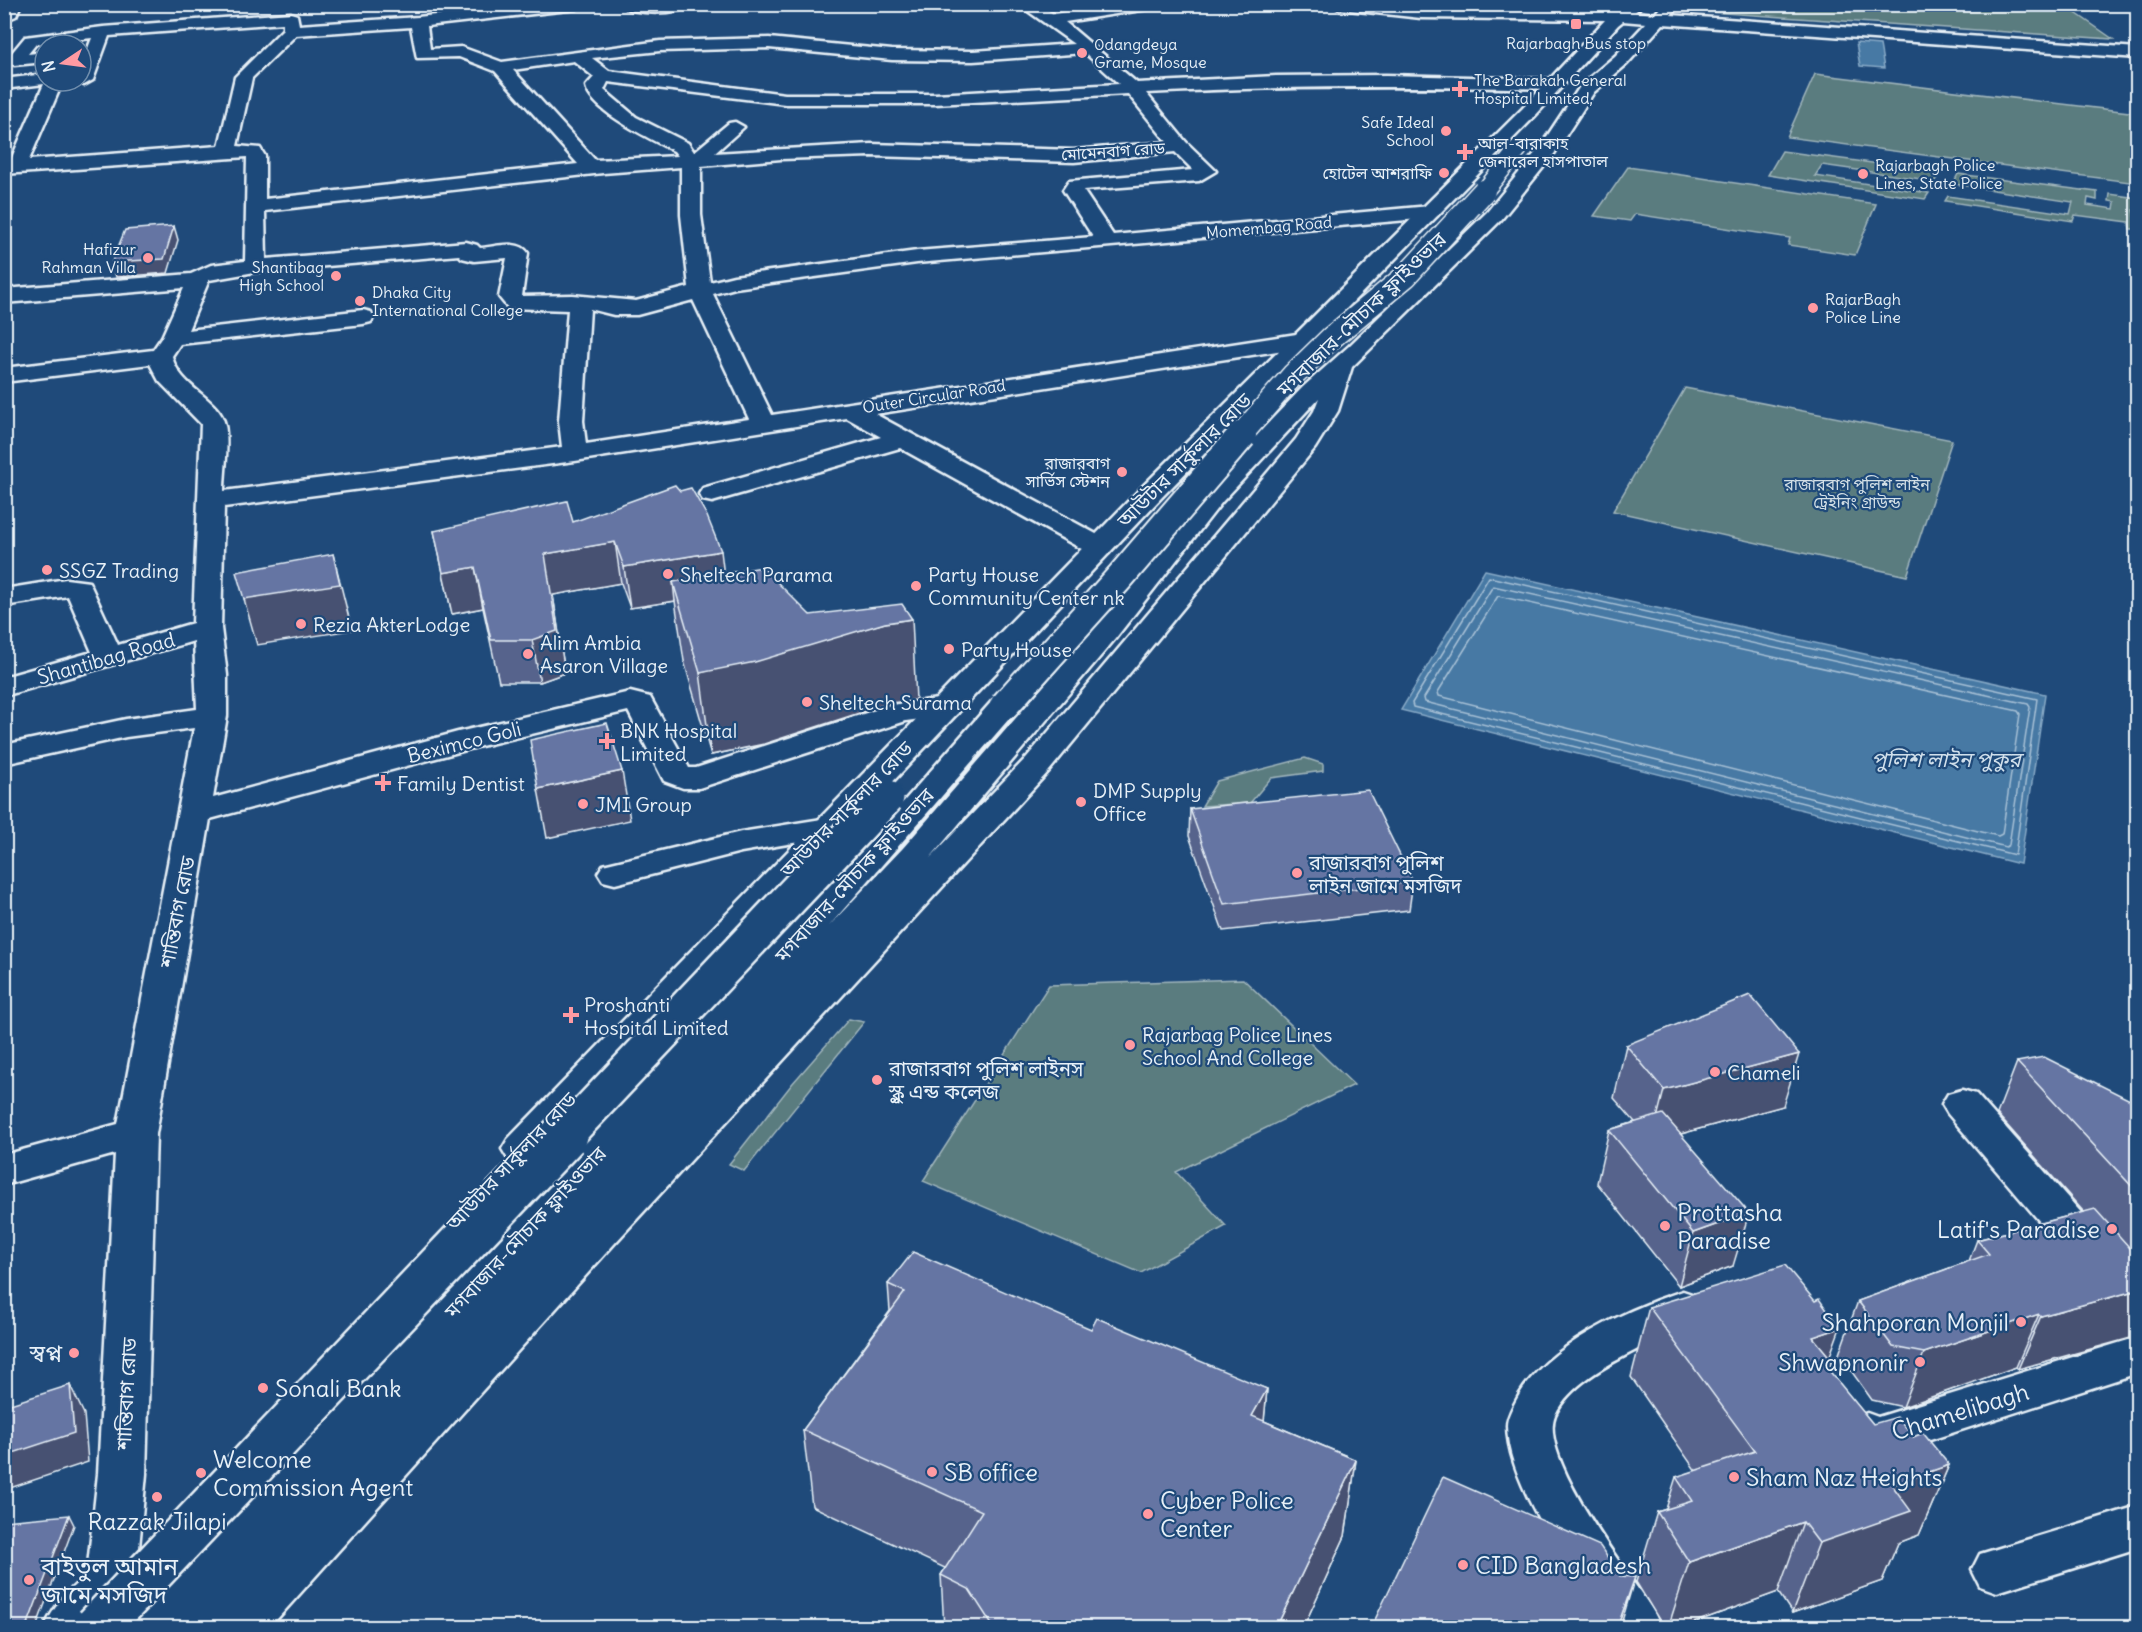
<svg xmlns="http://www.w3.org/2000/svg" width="2142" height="1632" viewBox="0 0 2142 1632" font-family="Delius,'Noto Sans Bengali',sans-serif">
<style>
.green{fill:#5a7b7f;stroke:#a1b6bc;stroke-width:1.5}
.water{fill:#4779a4;stroke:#87a9c6;stroke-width:1.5}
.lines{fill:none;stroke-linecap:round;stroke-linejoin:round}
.shore{stroke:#a8c1d6;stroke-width:1.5}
.minor-casing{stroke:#e8f1f8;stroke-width:5}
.primary-casing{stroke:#e8f1f8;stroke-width:5}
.minor{fill:#1f4a7a;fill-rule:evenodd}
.primary{fill:#1f4a7a;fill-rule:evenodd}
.primary-bridge-far4-casing{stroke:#e8f1f8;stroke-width:20;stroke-linecap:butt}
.primary-bridge-far3-casing{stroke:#e8f1f8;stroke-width:25;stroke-linecap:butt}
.primary-bridge-far2-casing{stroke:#e8f1f8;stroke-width:32;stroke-linecap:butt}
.primary-bridge-far1-casing{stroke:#e8f1f8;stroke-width:40;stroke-linecap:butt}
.primary-bridge-casing{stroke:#e8f1f8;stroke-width:50;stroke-linecap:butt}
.primary-bridge-far4{stroke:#1f4a7a;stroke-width:17}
.primary-bridge-far3{stroke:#1f4a7a;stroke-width:22}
.primary-bridge-far2{stroke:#1f4a7a;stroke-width:28}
.primary-bridge-far1{stroke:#1f4a7a;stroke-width:35}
.primary-bridge{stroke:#1f4a7a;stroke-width:45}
.wall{fill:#57648c;stroke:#e8f1f8;stroke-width:1.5}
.shaded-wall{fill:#475172;stroke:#e8f1f8;stroke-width:1.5}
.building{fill:#6574a3;stroke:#e8f1f8;stroke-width:1.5}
.poi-dot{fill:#ff9aa2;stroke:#1f4a7a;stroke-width:2}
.labels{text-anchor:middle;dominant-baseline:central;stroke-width:4.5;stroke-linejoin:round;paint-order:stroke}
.far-poi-label{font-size:16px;fill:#e8f1f8;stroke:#1f4a7a;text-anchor:start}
.far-street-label{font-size:16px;fill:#e8f1f8;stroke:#1f4a7a}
.far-park-label{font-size:16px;fill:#d3dfe6;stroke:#1f4a7a}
.street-label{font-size:20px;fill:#e8f1f8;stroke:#1f4a7a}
.poi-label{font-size:20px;fill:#e8f1f8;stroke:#1f4a7a;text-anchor:start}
.water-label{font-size:21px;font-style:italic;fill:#d0dfeb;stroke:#1f4a7a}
.near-poi-label{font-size:24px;fill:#e8f1f8;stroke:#1f4a7a;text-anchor:start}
.near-street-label{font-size:24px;fill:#e8f1f8;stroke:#1f4a7a}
</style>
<rect width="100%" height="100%" fill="#1f4a7a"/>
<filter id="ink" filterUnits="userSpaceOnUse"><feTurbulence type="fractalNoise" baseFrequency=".0167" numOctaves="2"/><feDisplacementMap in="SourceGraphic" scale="12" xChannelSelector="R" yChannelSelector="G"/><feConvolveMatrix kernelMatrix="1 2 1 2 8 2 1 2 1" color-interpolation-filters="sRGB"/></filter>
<g filter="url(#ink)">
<!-- green -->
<g class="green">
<path d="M1702 4 2064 5 2113 39 1693 11Z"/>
<path d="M1815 74 2137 113V183L1787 137Z"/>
<path d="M1782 151 1940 172 1935 181 1822 165 1815 176 1929 193 1925 199 1768 175Z"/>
<path d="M1628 167 1876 204 1855 255 1788 245 1790 238 1635 214 1630 221 1594 216Z"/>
<path d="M1958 174 2097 192V200L2088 198 2087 205 2114 209 2115 202 2109 201 2110 194 2137 198V210H2133L2137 229H2130L2129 222 2075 215 2073 221 1945 201 1948 196 2070 214 2073 202 1953 184Z"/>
<path d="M1685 388 1952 440 1907 576 1613 511Z"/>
<path d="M1305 758 1323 764V771L1271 778 1250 803 1202 806 1217 781Z"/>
<path d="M1243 979 1354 1085 1176 1172 1226 1226 1141 1273 923 1181 1049 985Z"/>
<path d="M849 1019 864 1022 744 1171 729 1164 792 1084Z"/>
</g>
<!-- water -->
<g class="water">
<path d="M1856 43 1880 45 1884 68 1860 66Z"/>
<path d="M1485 570 2045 694 2020 864 1401 710Z"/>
</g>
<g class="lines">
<!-- shore -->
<g class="shore">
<path d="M1489 577 2037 699 2015 855 1413 707 1412 703Z"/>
<path d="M1493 586 2028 704 2030 707 2009 845 2006 847 1425 702 1424 698Z"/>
<path d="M1498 596 2018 711 2020 714 2002 834 1998 836 1439 696 1438 692Z"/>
</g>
<defs>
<g id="minor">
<path d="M5 4H21L16 16 4 21Z"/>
<path d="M531 4H584L577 9 427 26 430 49 461 47 502 62 660 41 769 38 892 50 973 51 1074 44 1018 4H1036L1054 14 1114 4H1155L1148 9 1065 22 1137 83 1276 76 1386 75 1553 79 1562 84 1553 89C1417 86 1282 86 1146 93L1186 142 1216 171 1199 181 1083 190 1113 235 1430 206 1437 208 1440 212 1437 216 1430 218 917 263 735 288 713 294 772 415 1303 333 1311 335 1314 340 1311 345 1303 347 875 414 1109 541 1113 547 1109 553 1099 555 1089 553 900 448 712 502 703 500 699 494 703 488 881 437 847 418 575 461 224 507 221 628 227 675V716L213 798 458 732 630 692 650 697 689 768H696L891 705 946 698 957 700 961 707 957 714 906 721 699 788H683L664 781 628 711 477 747 210 819 156 1134 146 1474 133 1611 126 1627 91 1628 83 1611 98 1474 115 1154 4 1185V1155L118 1124 194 728 126 737 4 764V745L126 719 197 709 194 641 4 696V677L92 652 68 596 4 606V589L66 579 89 582 118 645 193 623 201 424 159 381 150 364 4 382V368L153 350 162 337 184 288 4 303V289L191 274 211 265 245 261 247 157 4 174V162H10L44 84 4 89V79L45 74V81H63L29 160 219 146 235 77 283 29V23L109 36 93 80 84 85 76 81H81V66L92 38 36 44 28 54 45 52V62L14 65 6 60 25 37 103 27 291 13 297 15 299 25 418 17ZM411 27 417 58 459 57 495 71 578 164 265 199V156L260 148 237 146 252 78 296 35ZM769 48 892 60 973 61 1085 53 1119 84 935 94H785L609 71 592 58 660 51ZM574 61 594 77 586 86C590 111 653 140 674 151L678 156 595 160 513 70ZM608 82 785 104H935L1128 94 1167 142 1074 150 871 144 715 153 744 127 735 122 729 123 694 152 688 143 636 117 604 90ZM1175 152 1193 170 1069 181 1063 190 1093 237 917 251 734 276 710 282 701 215V166L781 159 871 156 1074 162ZM681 167V215L689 287 636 301 572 295 522 296 528 253C519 239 495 247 480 248L477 245 466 242 266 259 265 211 603 173ZM459 255 462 258 474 261 507 258 499 297 508 308 568 310 559 421 562 447 224 491C224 471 229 445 225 425 220 398 179 388 172 356L180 344 363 324 371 322 374 317 371 312 363 310 188 330 209 280 255 272ZM693 300 749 419 586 444 583 421 590 309 614 315H637Z"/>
<path d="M620 4H693C682 15 631 16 620 4Z"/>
<path d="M828 818 840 821 845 828 840 835 741 852 615 884 603 881 598 873 603 865 741 832Z"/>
<path d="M1962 1090 1976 1094 2138 1277V1324L2123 1319 1948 1114 1942 1104 1948 1094Z"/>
<path d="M1683 1291 1698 1296 1705 1308C1703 1311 1701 1318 1698 1320 1689 1329 1650 1343 1636 1350 1609 1364 1568 1385 1555 1415 1537 1457 1630 1575 1654 1612L1661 1628H1607C1575 1576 1508 1487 1507 1426 1507 1417 1512 1409 1516 1401 1543 1347 1628 1309 1683 1291Z"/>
<path d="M2138 1337V1373L1871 1459 1855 1453 1844 1433 1851 1419 1867 1413 1878 1417Z"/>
<path d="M2138 1506V1548L1997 1592 1980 1586 1972 1570 1980 1554Z"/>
</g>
<g id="primary">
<path d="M1332 4 1617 11 1625 4H1643L1635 12 1655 14 1663 4H1679L1671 15 2138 48V58L1663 24 1627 64 1594 92 1554 154 1501 220 1352 367 1338 411 1315 448 1049 771 614 1244 269 1628H132L139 1612 869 841 993 700 1004 697 1015 700 1019 706 1015 712 829 926 903 848 1095 627 1204 490 1303 387 1349 346 1487 212 1540 147 1581 85 1615 56 1646 23 1623 21 1618 25 1534 117 1161 498 536 1159 522 1164 508 1159 502 1149 508 1139 1143 486 1522 109 1605 20 1421 18 1339 9ZM1319 398 1314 411 1296 439 1027 757 930 858 1115 639 1222 502Z"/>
<path d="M107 1565 125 1571 132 1587 125 1603 102 1628H44C56 1601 80 1575 107 1565Z"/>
</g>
</defs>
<!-- minor casing -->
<use href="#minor" class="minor-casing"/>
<!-- primary casing -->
<use href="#primary" class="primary-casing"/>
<!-- minor -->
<use href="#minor" class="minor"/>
<!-- primary -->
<use href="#primary" class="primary"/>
<defs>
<path id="primary-bridge-far4" d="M1483 193 1519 148"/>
<path id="primary-bridge-far3" d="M1240 436 1293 375 1331 338 1406 276 1484 191"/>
<path id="primary-bridge-far2" d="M1004 706 1121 576 1242 435"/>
<path id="primary-bridge-far1" d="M564 1137 886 797"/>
<path id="primary-bridge" d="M97 1628 565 1135"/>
</defs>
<!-- primary-bridge-far4 casing -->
<use href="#primary-bridge-far4" class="primary-bridge-far4-casing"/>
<!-- primary-bridge-far3 casing -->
<use href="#primary-bridge-far3" class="primary-bridge-far3-casing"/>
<!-- primary-bridge-far2 casing -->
<use href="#primary-bridge-far2" class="primary-bridge-far2-casing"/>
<!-- primary-bridge-far1 casing -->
<use href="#primary-bridge-far1" class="primary-bridge-far1-casing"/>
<!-- primary-bridge casing -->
<use href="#primary-bridge" class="primary-bridge-casing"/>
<!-- primary-bridge-far4 -->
<use href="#primary-bridge-far4" class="primary-bridge-far4"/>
<!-- primary-bridge-far3 -->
<use href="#primary-bridge-far3" class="primary-bridge-far3"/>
<!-- primary-bridge-far2 -->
<use href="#primary-bridge-far2" class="primary-bridge-far2"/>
<!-- primary-bridge-far1 -->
<use href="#primary-bridge-far1" class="primary-bridge-far1"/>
<!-- primary-bridge -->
<use href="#primary-bridge" class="primary-bridge"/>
</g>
<!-- wall -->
<g class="wall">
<path d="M573 522 723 574 810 615 916 700 890 703 764 744 711 755 684 661 675 601 630 608 621 583 553 595 565 673 540 682H499L483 608 452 614 434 531Z"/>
<path d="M1190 809 1413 882 1409 910 1223 931 1189 836Z"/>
<path d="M1626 1045 1783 1106 1681 1134 1733 1266 1679 1286 1597 1183 1609 1130 1635 1122 1614 1098Z"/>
<path d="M2017 1062 2138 1104V1336L2018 1369 2016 1367 1903 1407 1872 1400 1839 1354 1858 1301 1969 1261 1977 1240 2084 1212 1997 1114Z"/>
<path d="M888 1284 1091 1329 1267 1389 1264 1421 1356 1460 1345 1536 1303 1628H944L941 1575 945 1568 812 1506 803 1430 890 1311Z"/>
<path d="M1649 1307 1830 1358 1832 1360 1828 1370 1873 1424 1913 1437 1949 1465 1919 1535 1898 1543 1882 1581 1792 1613 1778 1592 1679 1628H1664L1636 1582 1657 1512 1666 1509 1676 1477 1696 1471 1631 1377Z"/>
</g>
<!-- shaded-wall -->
<g class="shaded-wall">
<path d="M174 226 178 240 168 273 116 277 112 262Z"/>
<path d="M615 542 621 583 553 595 565 673 540 682 532 640 545 554Z"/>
<path d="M721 551 726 592 673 582 675 601 630 608 624 567Z"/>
<path d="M333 554 352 630 257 645 244 599Z"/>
<path d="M475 567 483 608 452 614 443 573Z"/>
<path d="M912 619 916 700 890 703 764 744 711 755 700 673 885 623Z"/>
<path d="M622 771 630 820 547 838 538 789Z"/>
<path d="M1799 1054 1783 1106 1651 1142 1664 1090Z"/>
<path d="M1749 1213 1733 1266 1679 1286 1693 1233Z"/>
<path d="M2138 1290V1336L2018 1369 2041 1316Z"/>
<path d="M2039 1314 2016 1367 1903 1407 1924 1353Z"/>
<path d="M1840 1328 1828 1361 1832 1360 1807 1431 1813 1337Z"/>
<path d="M70 1385 84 1414 88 1462 4 1490V1456Z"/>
<path d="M1267 1389 1260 1465 1252 1416Z"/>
<path d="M1356 1460 1345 1536 1303 1628H1276Z"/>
<path d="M1949 1465 1919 1535 1898 1543 1882 1581 1792 1613 1819 1543 1892 1485Z"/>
<path d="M69 1515 74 1525 36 1628H23Z"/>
<path d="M1803 1522 1778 1592 1679 1628H1668L1689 1562Z"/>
<path d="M1635 1577 1620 1628H1617Z"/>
</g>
<!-- building -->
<g class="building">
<path d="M174 226 164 259 112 262 125 230Z"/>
<path d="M675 485 680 491 691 488 707 516 721 551 624 567 615 542 545 554 557 631 532 640H491L475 567 443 573 434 531 567 501 573 522Z"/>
<path d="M333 554 340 584 244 599 236 572Z"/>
<path d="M762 567 810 615 902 604 912 619 885 623 755 662 700 673 673 582Z"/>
<path d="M607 723 622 771 538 789 530 740Z"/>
<path d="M1368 790 1413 882 1224 904 1190 809Z"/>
<path d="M1750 995 1799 1054 1664 1090 1626 1045Z"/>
<path d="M2044 1057 2138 1104V1193L2017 1062Z"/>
<path d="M1663 1114 1749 1213 1693 1233 1609 1130Z"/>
<path d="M2095 1209 2138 1257V1290L2041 1316 2039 1314 1924 1353 1893 1347 1858 1301 1989 1254 1977 1240Z"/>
<path d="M913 1252 1091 1329 1097 1318 1267 1389 1252 1416 1356 1460 1276 1628H994L969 1589 941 1575 982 1511 803 1430 905 1292 888 1284Z"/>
<path d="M1785 1265 1815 1301 1819 1299 1840 1328 1813 1337 1832 1360 1823 1363 1873 1424 1897 1417 1913 1437 1923 1433 1949 1465 1892 1485 1911 1511 1819 1543 1803 1522 1689 1562 1657 1512 1692 1501 1676 1477 1755 1451 1649 1307Z"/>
<path d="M70 1385 74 1433 4 1456V1406Z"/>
<path d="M1443 1477 1600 1546 1620 1576 1635 1577 1617 1628H1371Z"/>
<path d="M69 1515 29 1621 23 1628H4V1521Z"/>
</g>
</g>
<!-- markers -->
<g class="poi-dot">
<rect x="1570" y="18" width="12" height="12" rx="3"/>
<circle cx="1082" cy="53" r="6"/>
<path d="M1457 80h6v6h6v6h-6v6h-6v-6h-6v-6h6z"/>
<circle cx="1446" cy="131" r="6"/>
<path d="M1462 143h6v6h6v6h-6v6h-6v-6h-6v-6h6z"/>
<circle cx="1444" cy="173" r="6"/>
<circle cx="1863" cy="174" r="6"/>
<circle cx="148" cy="258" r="6"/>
<circle cx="336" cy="276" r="6"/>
<circle cx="360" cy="301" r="6"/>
<circle cx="1813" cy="308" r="6"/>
<circle cx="1122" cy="472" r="6"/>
<circle cx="47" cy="570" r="6"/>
<circle cx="668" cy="574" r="6"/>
<circle cx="916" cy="586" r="6"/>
<circle cx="301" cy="624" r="6"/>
<circle cx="949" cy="649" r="6"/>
<circle cx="528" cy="654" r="6"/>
<circle cx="807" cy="702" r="6"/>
<path d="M604 732h6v6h6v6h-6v6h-6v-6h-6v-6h6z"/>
<path d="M380 774h6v6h6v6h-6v6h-6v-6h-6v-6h6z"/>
<circle cx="1081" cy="802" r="6"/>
<circle cx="583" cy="804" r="6"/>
<circle cx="1297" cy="873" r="6"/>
<path d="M568 1006h6v6h6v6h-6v6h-6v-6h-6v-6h6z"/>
<circle cx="1130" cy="1045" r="6"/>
<circle cx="1715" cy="1072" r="6"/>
<circle cx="877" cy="1080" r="6"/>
<circle cx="1665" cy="1226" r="6"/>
<circle cx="2112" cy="1229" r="6"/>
<circle cx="2021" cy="1322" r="6"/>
<circle cx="74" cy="1353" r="6"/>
<circle cx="1920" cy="1362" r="6"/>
<circle cx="263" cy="1388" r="6"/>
<circle cx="932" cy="1472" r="6"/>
<circle cx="201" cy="1473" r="6"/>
<circle cx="1734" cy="1477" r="6"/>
<circle cx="157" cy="1497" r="6"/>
<circle cx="1148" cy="1514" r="6"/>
<circle cx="1463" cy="1565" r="6"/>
<circle cx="29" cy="1580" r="6"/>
</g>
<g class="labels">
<!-- far-poi labels -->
<g class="far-poi-label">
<text x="1576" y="43" text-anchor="middle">Rajarbagh Bus stop</text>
<text x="1094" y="44">0dangdeya<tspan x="1094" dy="18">Grame, Mosque</tspan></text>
<text x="1474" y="80">The Barakah General<tspan x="1474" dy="18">Hospital Limited,</tspan></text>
<text x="1434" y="122" text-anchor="end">Safe Ideal<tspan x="1434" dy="18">School</tspan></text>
<text x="1478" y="143">আল-বারাকাহ<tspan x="1478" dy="18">জেনারেল হাসপাতাল</tspan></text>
<text x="1875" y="165">Rajarbagh Police<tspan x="1875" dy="18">Lines, State Police</tspan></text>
<text x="1432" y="173" text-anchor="end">হোটেল আশরাফি</text>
<text x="136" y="249" text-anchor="end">Hafizur<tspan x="136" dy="18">Rahman Villa</tspan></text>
<text x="324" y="267" text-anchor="end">Shantibag<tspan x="324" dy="18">High School</tspan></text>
<text x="372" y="292">Dhaka City<tspan x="372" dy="18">International College</tspan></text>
<text x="1825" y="299">RajarBagh<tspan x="1825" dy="18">Police Line</tspan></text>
<text x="1110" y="463" text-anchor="end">রাজারবাগ<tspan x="1110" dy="18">সার্ভিস স্টেশন</tspan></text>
</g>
<!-- far-street labels -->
<g class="far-street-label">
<text transform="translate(1113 151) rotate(-4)">মোমেনবাগ রোড</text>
<text transform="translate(1269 227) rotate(-5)">Momembag Road</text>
<text transform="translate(934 396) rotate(-9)">Outer Circular Road</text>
</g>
<!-- far-park labels -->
<g class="far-park-label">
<text x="1857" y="484">রাজারবাগ পুলিশ লাইন<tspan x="1857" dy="18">ট্রেইনিং গ্রাউন্ড</tspan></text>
</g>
<!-- street labels -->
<g class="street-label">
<text transform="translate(1361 314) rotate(-44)">মগবাজার-মৌচাক ফ্লাইওভার</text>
<text transform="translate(1184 460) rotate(-45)">আউটার সার্কুলার রোড</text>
<text transform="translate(106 658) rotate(-16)">Shantibag Road</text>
<text transform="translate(464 742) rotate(-14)">Beximco Goli</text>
<text transform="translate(846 809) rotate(-46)">আউটার সার্কুলার রোড</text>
<text transform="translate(854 875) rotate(-48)">মগবাজার-মৌচাক ফ্লাইওভার</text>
<text transform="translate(177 912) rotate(-79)">শান্তিবাগ রোড</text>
<text transform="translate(511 1161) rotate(-47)">আউটার সার্কুলার রোড</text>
<text transform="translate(525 1232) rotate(-47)">মগবাজার-মৌচাক ফ্লাইওভার</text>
<text transform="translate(126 1394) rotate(-87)">শান্তিবাগ রোড</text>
</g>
<!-- poi labels -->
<g class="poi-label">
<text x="59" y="570">SSGZ Trading</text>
<text x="680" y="574">Sheltech Parama</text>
<text x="928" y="574">Party House<tspan x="928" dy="23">Community Center nk</tspan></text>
<text x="313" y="624">Rezia AkterLodge</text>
<text x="540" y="642">Alim Ambia<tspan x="540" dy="23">Asaron Village</tspan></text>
<text x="961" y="649">Party House</text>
<text x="819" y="702">Sheltech Surama</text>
<text x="620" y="730">BNK Hospital<tspan x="620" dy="23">Limited</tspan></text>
<text x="397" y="783">Family Dentist</text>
<text x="1093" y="790">DMP Supply<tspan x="1093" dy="23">Office</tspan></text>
<text x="595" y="804">JMI Group</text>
<text x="1309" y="862">রাজারবাগ পুলিশ<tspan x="1309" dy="23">লাইন জামে মসজিদ</tspan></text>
<text x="584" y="1004">Proshanti<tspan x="584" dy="23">Hospital Limited</tspan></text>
<text x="1142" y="1034">Rajarbag Police Lines<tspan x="1142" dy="23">School And College</tspan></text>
<text x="889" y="1068">রাজারবাগ পুলিশ লাইনস<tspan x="889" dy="23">স্কুল এন্ড কলেজ</tspan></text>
<text x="1727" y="1072">Chameli</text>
</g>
<!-- water labels -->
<g class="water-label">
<text x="1946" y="759">পুলিশ লাইন পুকুর</text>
</g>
<!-- near-poi labels -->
<g class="near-poi-label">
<text x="1677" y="1212">Prottasha<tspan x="1677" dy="28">Paradise</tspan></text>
<text x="2100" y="1229" text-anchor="end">Latif's Paradise</text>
<text x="2009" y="1322" text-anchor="end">Shahporan Monjil</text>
<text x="62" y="1353" text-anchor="end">স্বপ্ন</text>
<text x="1908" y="1362" text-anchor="end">Shwapnonir</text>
<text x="275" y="1388">Sonali Bank</text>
<text x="213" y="1459">Welcome<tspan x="213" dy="28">Commission Agent</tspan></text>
<text x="944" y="1472">SB office</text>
<text x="1746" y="1477">Sham Naz Heights</text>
<text x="1160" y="1500">Cyber Police<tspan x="1160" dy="28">Center</tspan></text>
<text x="157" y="1521" text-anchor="middle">Razzak Jilapi</text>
<text x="1475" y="1565">CID Bangladesh</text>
<text x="41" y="1566">বাইতুল আমান<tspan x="41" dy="28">জামে মসজিদ</tspan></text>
</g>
<!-- near-street labels -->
<g class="near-street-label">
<text transform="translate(1960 1411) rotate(-17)">Chamelibagh</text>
</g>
</g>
<!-- margin -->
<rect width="2142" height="1632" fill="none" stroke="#1f4a7a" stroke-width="24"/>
<rect x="12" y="12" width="2118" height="1608" fill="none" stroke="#e8f1f8" stroke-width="2" filter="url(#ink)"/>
<!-- north arrow -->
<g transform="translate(63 63) rotate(257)"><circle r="28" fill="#1f4a7a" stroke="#6f8dac" stroke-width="1.5"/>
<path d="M0-4.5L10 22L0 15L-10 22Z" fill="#ff9aa2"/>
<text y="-9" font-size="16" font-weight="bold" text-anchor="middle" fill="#e8f1f8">N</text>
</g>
</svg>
